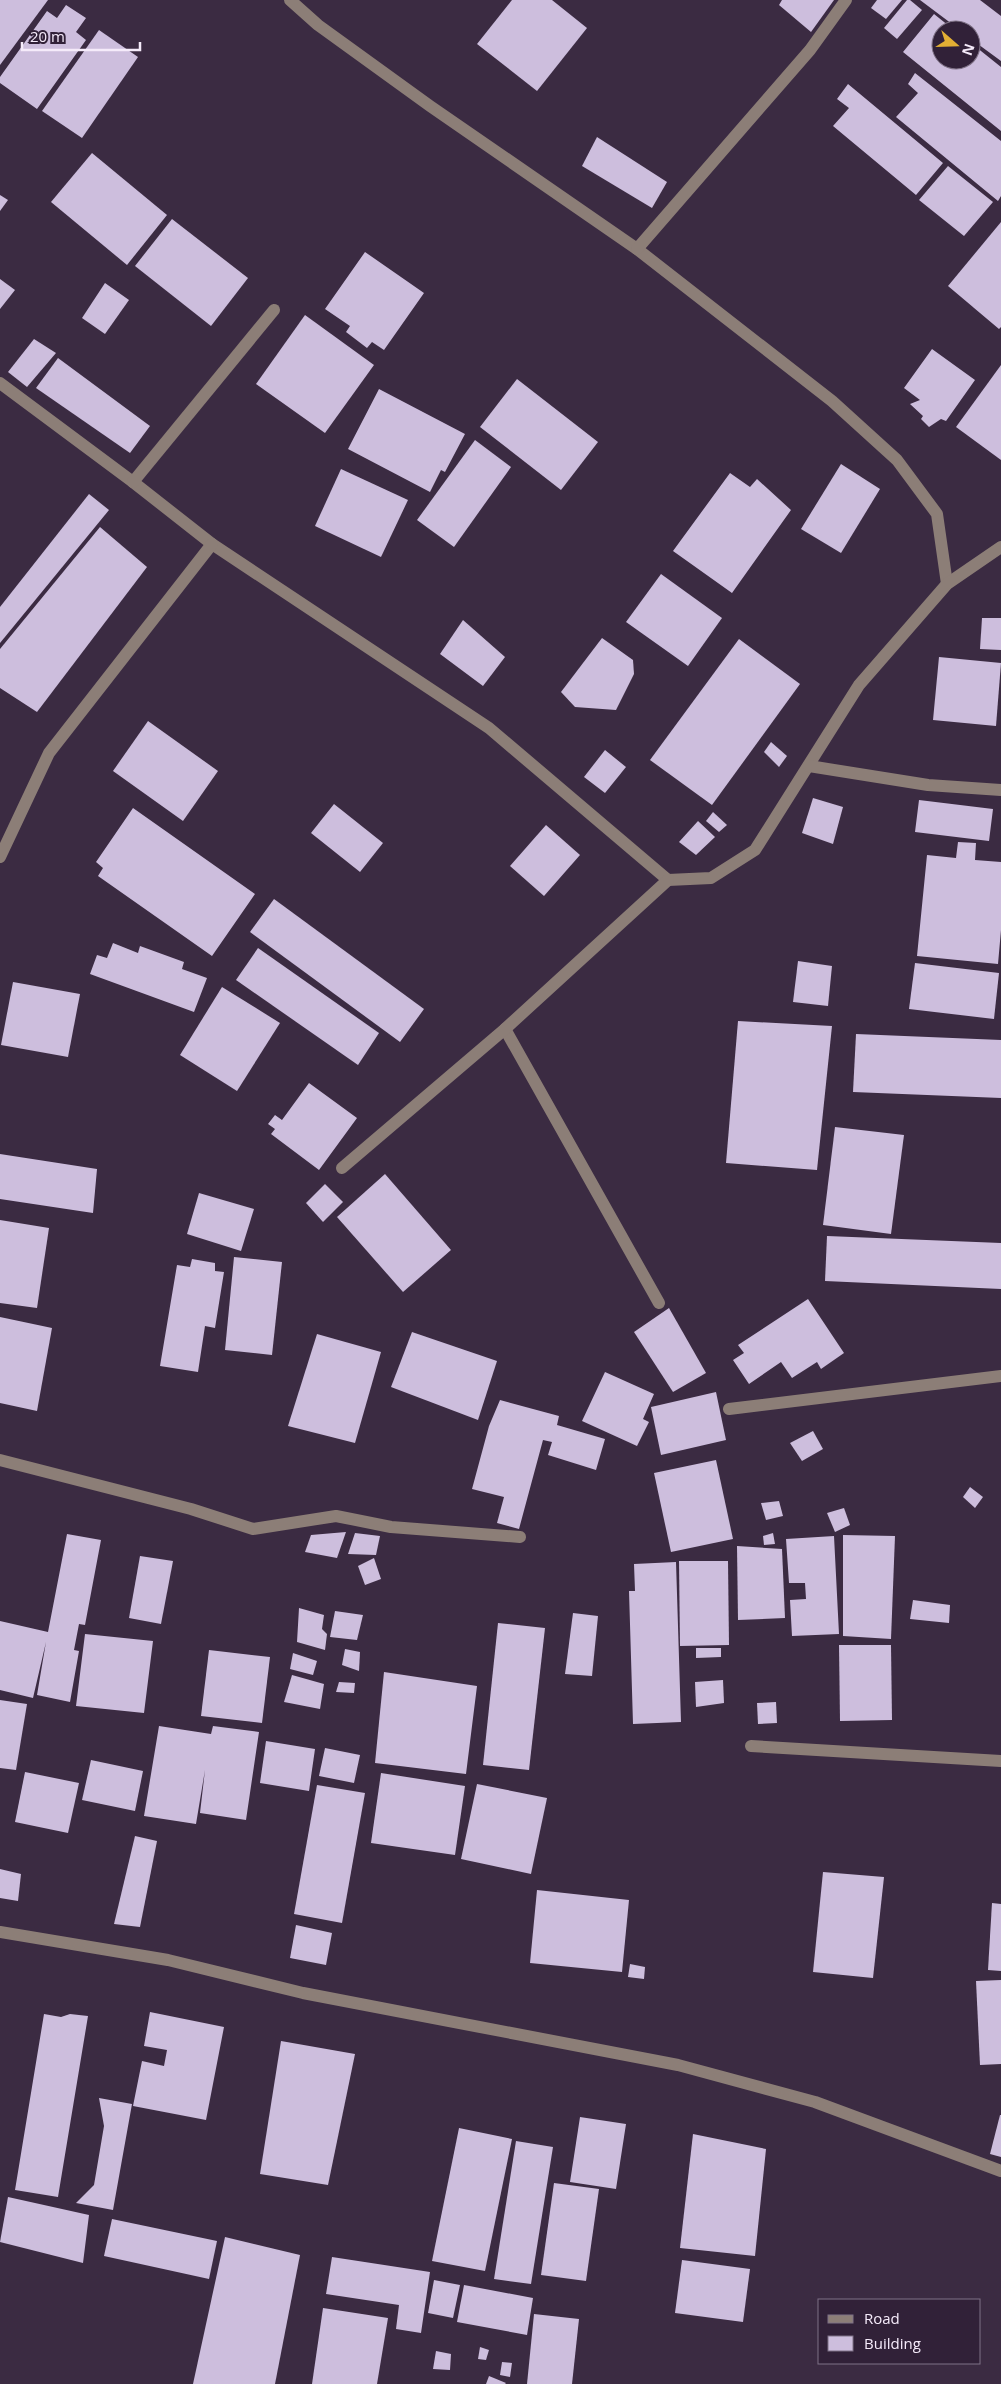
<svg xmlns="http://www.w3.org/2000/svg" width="1001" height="2384" viewBox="0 0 1001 2384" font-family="'Open Sans',sans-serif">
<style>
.building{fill:#cdbedd}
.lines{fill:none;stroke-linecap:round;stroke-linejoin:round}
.minor{stroke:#8c7e77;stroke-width:12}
</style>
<rect width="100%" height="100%" fill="#3b2b42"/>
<!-- building -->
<g class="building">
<path d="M0 0H48L0 65Z"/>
<path d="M512 0H552L587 28 537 91 477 44Z"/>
<path d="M782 0H834L811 32 779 5Z"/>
<path d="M877 0H902L886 19 871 8Z"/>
<path d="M907 0H910L922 10 897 39 884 28Z"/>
<path d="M920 0H980L1001 16V61L971 39V30H960Z"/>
<path d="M66 5 86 18 76 32 86 40 37 109 0 83V77L47 11 57 18Z"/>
<path d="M934 14 954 30H941V60H971V43L1001 67V131L903 52Z"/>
<path d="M99 30 138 57 82 138 42 111Z"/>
<path d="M915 73 1001 141V196L998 201 896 117 918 93 908 84Z"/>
<path d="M848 84 943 163 916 195 833 126 849 108 837 99Z"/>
<path d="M597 137 667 182 652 208 582 166Z"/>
<path d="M92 153 167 215 127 265 51 202Z"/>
<path d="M948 166 993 202 964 236 919 200Z"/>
<path d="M0 195 8 200 0 211Z"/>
<path d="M172 219 248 278 211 326 135 266Z"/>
<path d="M1001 222V327L999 329 948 286Z"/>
<path d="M365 252 424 293 384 350 372 342 367 348 346 332 350 326 325 309Z"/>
<path d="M0 279 15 290 0 309Z"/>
<path d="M105 283 129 300 105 334 82 318Z"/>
<path d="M305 315 374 365 325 433 256 384Z"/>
<path d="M34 339 56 353 27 387 8 372Z"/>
<path d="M932 349 975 380 946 421 941 419 929 427 921 419 923 416 910 404 920 400 904 388Z"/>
<path d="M58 358 150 426 130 453 36 388Z"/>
<path d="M1001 365V460L956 427Z"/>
<path d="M517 379 598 442 561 490 480 427Z"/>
<path d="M379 389 465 434 445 472 441 470 430 492 348 449Z"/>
<path d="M475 440 511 467 454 547 417 520Z"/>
<path d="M841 464 880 489 841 553 801 529Z"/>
<path d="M341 469 408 500 381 557 315 526Z"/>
<path d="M730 473 750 487 757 479 791 510 732 593 673 551Z"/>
<path d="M89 494 109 510 0 643V607Z"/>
<path d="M100 527 147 567 37 712 0 688V649Z"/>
<path d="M661 574 722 618 688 666 626 622Z"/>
<path d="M982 618H1001V650L980 649Z"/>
<path d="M463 620 505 657 483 686 440 654Z"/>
<path d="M602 638 633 660 634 674 616 710 575 707 561 692Z"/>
<path d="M739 639 800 684 712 805 650 760Z"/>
<path d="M939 657 1001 663 996 726 933 720Z"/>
<path d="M148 721 218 771 183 821 113 771Z"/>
<path d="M771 742 787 756 779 767 764 752Z"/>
<path d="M605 750 626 767 605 793 584 777Z"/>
<path d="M813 798 843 807 833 844 802 833Z"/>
<path d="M919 800 993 809 989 841 915 832Z"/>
<path d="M334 804 383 843 360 872 311 833Z"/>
<path d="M133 808 255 894 212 956 98 876 103 868 96 862Z"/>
<path d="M713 812 727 825 719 832 706 821Z"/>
<path d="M698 821 715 837 696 855 679 842Z"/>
<path d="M546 825 580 855 544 896 510 866Z"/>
<path d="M958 842 976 843 975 860 1001 862V930L998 964 917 956 927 855 956 858Z"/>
<path d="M274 899 424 1009 400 1042 250 932Z"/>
<path d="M113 943 138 953 140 946 184 962 182 969 207 978 194 1012 90 974 97 955 107 958Z"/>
<path d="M258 948 379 1033 358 1065 236 980Z"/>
<path d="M798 961 832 966 828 1006 793 1002Z"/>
<path d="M915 963 999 973 994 1019 909 1009Z"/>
<path d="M13 982 80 994 68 1057 1 1045Z"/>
<path d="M222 987 280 1023 237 1091 180 1055Z"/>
<path d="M738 1021 832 1026 817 1170 726 1163Z"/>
<path d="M856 1034 1001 1040V1098L853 1092Z"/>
<path d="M309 1083 357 1118 319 1170 271 1134 275 1129 268 1124 275 1115 282 1120Z"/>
<path d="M835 1127 904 1135 891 1234 823 1225Z"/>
<path d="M0 1154 97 1169 93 1213 0 1199Z"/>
<path d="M385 1174 451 1250 403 1292 337 1217Z"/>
<path d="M325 1184 343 1202 323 1222 306 1203Z"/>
<path d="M199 1193 254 1209 241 1251 187 1234Z"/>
<path d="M0 1220 49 1228 37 1308 0 1303Z"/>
<path d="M827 1236 1001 1243V1289L825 1281Z"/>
<path d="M234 1257 282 1262 272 1355 225 1350Z"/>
<path d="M192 1259 215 1263V1271L224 1272 215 1328 205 1326 198 1372 160 1366 177 1265 190 1267Z"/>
<path d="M808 1299 844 1353 821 1369 817 1362 792 1378 781 1362 749 1384 733 1360 744 1353 738 1345Z"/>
<path d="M669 1308 706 1373 673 1392 634 1332Z"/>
<path d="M0 1317 52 1328 37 1411 0 1403Z"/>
<path d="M412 1332 497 1361 478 1420 391 1387Z"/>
<path d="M317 1334 381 1352 355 1443 288 1426Z"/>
<path d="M605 1372 654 1394 643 1419 649 1422 637 1446 582 1421Z"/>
<path d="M716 1392 726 1440 661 1455 651 1407Z"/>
<path d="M500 1400 559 1416 557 1425 605 1439 596 1470 548 1455 552 1442 543 1440 519 1529 497 1523 504 1497 472 1489 489 1426Z"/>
<path d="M813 1431 823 1449 802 1461 790 1443Z"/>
<path d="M716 1460 733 1539 671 1552 654 1473Z"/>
<path d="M970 1487 983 1497 975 1508 963 1497Z"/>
<path d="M779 1501 783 1516 766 1520 761 1503Z"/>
<path d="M844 1508 850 1525 835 1532 827 1513Z"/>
<path d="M346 1532 337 1558 305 1552 311 1535Z"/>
<path d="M355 1533 380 1536 376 1555 348 1554Z"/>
<path d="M773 1533 775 1544 764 1545 763 1536Z"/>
<path d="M67 1534 101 1540 85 1625 79 1624 74 1650 79 1651 70 1702 37 1695 46 1642 33 1698 0 1690V1621L48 1632Z"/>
<path d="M843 1535 895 1536 891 1639 843 1636Z"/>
<path d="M834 1536 839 1634 792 1636 790 1600 806 1599 805 1583H789L786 1539Z"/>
<path d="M737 1546 782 1549 785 1618 738 1620Z"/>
<path d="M140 1556 173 1561 161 1624 129 1618Z"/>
<path d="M374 1558 381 1579 365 1585 358 1566Z"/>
<path d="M679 1561H728L729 1645 680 1646Z"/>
<path d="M676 1562 681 1722 633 1724 629 1591H635L634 1564Z"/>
<path d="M913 1600 950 1605 949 1623 910 1619Z"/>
<path d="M299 1608 324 1615 322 1629 327 1634 325 1650 297 1642Z"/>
<path d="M335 1611 363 1615 357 1640 330 1637Z"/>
<path d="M573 1613 598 1616 592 1676 565 1674Z"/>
<path d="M498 1623 545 1628 529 1770 483 1765Z"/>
<path d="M85 1634 153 1641 144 1713 76 1706Z"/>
<path d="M839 1645H891L892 1720 840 1721Z"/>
<path d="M696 1648H721V1657L696 1658Z"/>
<path d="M345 1649 360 1652 359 1671 342 1665Z"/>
<path d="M209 1650 270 1657 262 1723 201 1716Z"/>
<path d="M293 1653 317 1661 313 1675 290 1669Z"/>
<path d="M384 1672 477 1686 466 1774 375 1763Z"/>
<path d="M292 1675 324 1684 320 1709 284 1702Z"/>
<path d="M723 1680 724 1703 696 1707 695 1682Z"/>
<path d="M339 1682 355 1683 354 1693 336 1692Z"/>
<path d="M0 1700 27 1704 16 1770 0 1768Z"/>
<path d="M776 1702 777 1723 758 1724 757 1703Z"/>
<path d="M159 1726 211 1734 213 1726 259 1732 246 1820 200 1813 205 1770 196 1824 144 1816Z"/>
<path d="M266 1741 315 1749 309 1791 260 1783Z"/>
<path d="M325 1748 360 1755 354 1783 319 1776Z"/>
<path d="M91 1760 143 1771 135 1811 82 1800Z"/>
<path d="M25 1772 79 1783 68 1833 15 1822Z"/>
<path d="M381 1773 465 1786 455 1855 371 1843Z"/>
<path d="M477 1784 547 1798 531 1874 461 1859Z"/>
<path d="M317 1785 365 1793 342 1923 294 1914Z"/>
<path d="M135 1836 157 1841 140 1927 114 1924Z"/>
<path d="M0 1869 21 1874 18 1901 0 1898Z"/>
<path d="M823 1872 884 1877 873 1978 813 1972Z"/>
<path d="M537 1890 629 1900 622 1972 530 1963Z"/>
<path d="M992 1903 1001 1904V1971L988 1970Z"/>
<path d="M296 1925 332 1933 326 1965 290 1958Z"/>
<path d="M630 1964 645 1967 644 1979 628 1977Z"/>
<path d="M1001 1980V2064L980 2065 976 1981Z"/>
<path d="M150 2012 224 2027 206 2120 133 2106 142 2061 164 2066 167 2050 144 2046Z"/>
<path d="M44 2014 61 2017 70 2014 88 2016 58 2197 15 2190Z"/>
<path d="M281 2041 355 2054 328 2185 260 2174Z"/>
<path d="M99 2098 132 2104 113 2210 76 2203 94 2185 104 2126Z"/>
<path d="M1000 2115H1001V2157L990 2154Z"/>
<path d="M580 2117 626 2124 616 2189 570 2182Z"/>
<path d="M459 2128 512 2139 485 2271 432 2261Z"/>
<path d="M693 2134 766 2149 755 2256 680 2248Z"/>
<path d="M516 2141 553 2147 531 2284 494 2279Z"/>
<path d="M554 2183 599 2189 586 2281 541 2275Z"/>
<path d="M8 2197 89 2215 83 2263 0 2242Z"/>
<path d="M112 2219 217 2241 209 2279 104 2256Z"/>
<path d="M225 2237 300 2255 275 2384H193Z"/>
<path d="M332 2257 430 2272 421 2333 396 2329 399 2305 326 2294Z"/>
<path d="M682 2260 750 2269 743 2322 675 2313Z"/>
<path d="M434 2280 460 2285 453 2318 428 2313Z"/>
<path d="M464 2285 533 2298 527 2335 457 2322Z"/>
<path d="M323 2308 388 2318 377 2384H312Z"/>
<path d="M534 2314 579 2319 572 2384H527Z"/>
<path d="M480 2347 489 2350 486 2360 478 2359Z"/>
<path d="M436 2351 451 2354 450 2370 433 2369Z"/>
<path d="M502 2362 512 2363 510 2377 500 2375Z"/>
<path d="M489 2376 506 2383 505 2384H486Z"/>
</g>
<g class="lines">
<!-- minor -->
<g class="minor">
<path d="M290 0 318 25 430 106 637 249 832 401 897 460 937 514 947 584"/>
<path d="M637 249 810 50 846 0"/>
<path d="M0 383 133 482 212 544 489 728 668 880 711 878 755 850 859 685 947 584 1001 547"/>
<path d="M133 482 274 310"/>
<path d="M809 766 928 785 1001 790"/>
<path d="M0 857 49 753 212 544"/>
<path d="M505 1029 659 1303"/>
<path d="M342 1168 505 1029 668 880"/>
<path d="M729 1409 1001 1376"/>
<path d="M0 1460 191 1509 253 1529 336 1516 391 1527 520 1537"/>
<path d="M751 1746 1001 1761"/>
<path d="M0 1932 168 1960 303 1993 678 2065 815 2102 1001 2171"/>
</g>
</g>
<!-- legend -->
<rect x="818" y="2299" width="162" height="65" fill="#312138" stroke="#7f7286"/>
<rect x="828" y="2315" width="25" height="8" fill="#8c7e77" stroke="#7f7286"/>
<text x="864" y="2324" font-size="15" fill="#f5ebfa">Road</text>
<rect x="828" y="2336" width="25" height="15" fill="#cdbedd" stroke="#7f7286"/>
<text x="864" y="2349" font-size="15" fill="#f5ebfa">Building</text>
<!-- north arrow -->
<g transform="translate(956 45) rotate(110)"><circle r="24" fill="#312138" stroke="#7f7286"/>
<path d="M0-4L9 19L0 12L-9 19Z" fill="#e2af34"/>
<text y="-8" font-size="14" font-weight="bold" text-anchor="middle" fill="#f5ebfa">N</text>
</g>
<!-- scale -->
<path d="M22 42v8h118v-8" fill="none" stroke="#f5ebfa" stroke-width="2.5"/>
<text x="30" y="42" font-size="15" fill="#f5ebfa" stroke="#312138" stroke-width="4" paint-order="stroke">20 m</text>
</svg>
